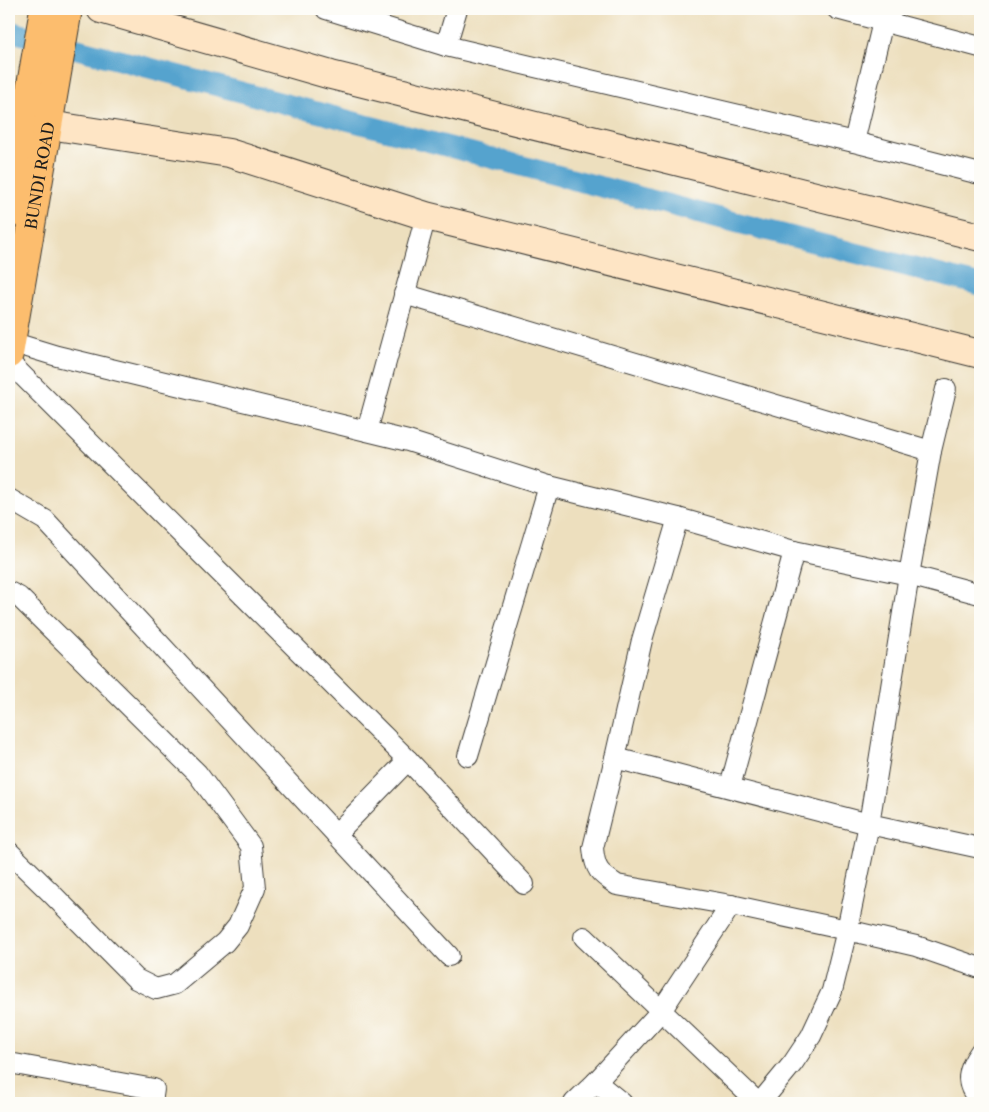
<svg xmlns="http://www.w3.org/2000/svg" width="989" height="1112" viewBox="0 0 989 1112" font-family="'Libre Caslon Text',serif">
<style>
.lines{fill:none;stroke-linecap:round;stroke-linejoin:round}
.canal{stroke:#54a3ce;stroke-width:21}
.street-casing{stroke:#3b3934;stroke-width:22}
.secondary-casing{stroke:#3b3934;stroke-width:30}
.primary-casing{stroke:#3b3934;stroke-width:30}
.street{stroke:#fff;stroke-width:20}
.secondary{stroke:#fee5c5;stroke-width:28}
.primary{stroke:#fcbd6e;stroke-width:28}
.labels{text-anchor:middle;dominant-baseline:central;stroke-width:4.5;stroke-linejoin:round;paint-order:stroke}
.street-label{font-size:16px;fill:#1c1c1c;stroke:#fdfcf7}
</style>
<rect width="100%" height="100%" fill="#fdfcf7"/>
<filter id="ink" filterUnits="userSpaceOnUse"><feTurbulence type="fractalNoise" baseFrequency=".02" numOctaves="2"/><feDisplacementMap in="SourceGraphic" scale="10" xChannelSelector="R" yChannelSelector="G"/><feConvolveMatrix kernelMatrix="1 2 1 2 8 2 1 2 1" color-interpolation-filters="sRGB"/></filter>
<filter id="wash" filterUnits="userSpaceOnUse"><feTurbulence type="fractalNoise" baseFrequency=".0096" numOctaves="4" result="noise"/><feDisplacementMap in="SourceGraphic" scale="20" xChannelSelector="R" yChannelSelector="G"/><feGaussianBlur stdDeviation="1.12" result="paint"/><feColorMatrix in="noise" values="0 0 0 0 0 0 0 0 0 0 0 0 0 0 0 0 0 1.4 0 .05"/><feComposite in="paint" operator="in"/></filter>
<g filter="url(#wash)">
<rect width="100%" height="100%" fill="#eddfbe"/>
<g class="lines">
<!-- canal -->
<path class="canal" d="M9 31 727 220 980 285"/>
</g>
</g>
<g filter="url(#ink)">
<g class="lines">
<defs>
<g id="street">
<path d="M326 9 446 46"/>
<path d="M457 9 446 46 854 142 980 174"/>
<path d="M837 9 980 47"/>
<path d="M854 142 886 9"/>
<path d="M404 294 931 451 909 575 869 824 847 930 832 991 811 1036 793 1063 760 1103"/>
<path d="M11 342 57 356 408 441 549 486 678 518 794 551 909 575 980 594"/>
<path d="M9 362 408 760 524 884"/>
<path d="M367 431 426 216"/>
<path d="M931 451 946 389"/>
<path d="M9 499 45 520 449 956"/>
<path d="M678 518 642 640 615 758 593 848C595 870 599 873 617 885L731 905 847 930 916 946 980 968"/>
<path d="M9 592 19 597 197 773 251 846 255 888 238 926 225 942 175 984 156 989 136 979 49 891 9 852"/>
<path d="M468 756 549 486"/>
<path d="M615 758 869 824 980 848"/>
<path d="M730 787 794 551"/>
<path d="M336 834 408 760"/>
<path d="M584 937 758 1103"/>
<path d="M980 1052C968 1069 963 1084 980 1100"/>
<path d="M9 1063 154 1089 152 1103"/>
<path d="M596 1082 622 1103"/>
<path d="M574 1103 596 1082 661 1011 731 905"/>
</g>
<g id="secondary">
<path d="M101 9 331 75 980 237"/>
<path d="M9 115 49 125 229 153 426 216 980 354"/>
</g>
<g id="primary">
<path d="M9 214 44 9"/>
<path id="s1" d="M9 354 68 9"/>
</g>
</defs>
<!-- street casing -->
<use href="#street" class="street-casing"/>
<!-- secondary casing -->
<use href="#secondary" class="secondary-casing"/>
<!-- primary casing -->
<use href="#primary" class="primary-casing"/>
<!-- street -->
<use href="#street" class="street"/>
<!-- secondary -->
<use href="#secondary" class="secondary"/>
<!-- primary -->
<use href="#primary" class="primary"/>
</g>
</g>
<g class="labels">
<!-- street labels -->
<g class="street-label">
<text stroke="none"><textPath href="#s1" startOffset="181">BUNDI ROAD</textPath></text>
</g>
</g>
<!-- margin -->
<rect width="989" height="1112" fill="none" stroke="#fdfcf7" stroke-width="30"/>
</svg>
